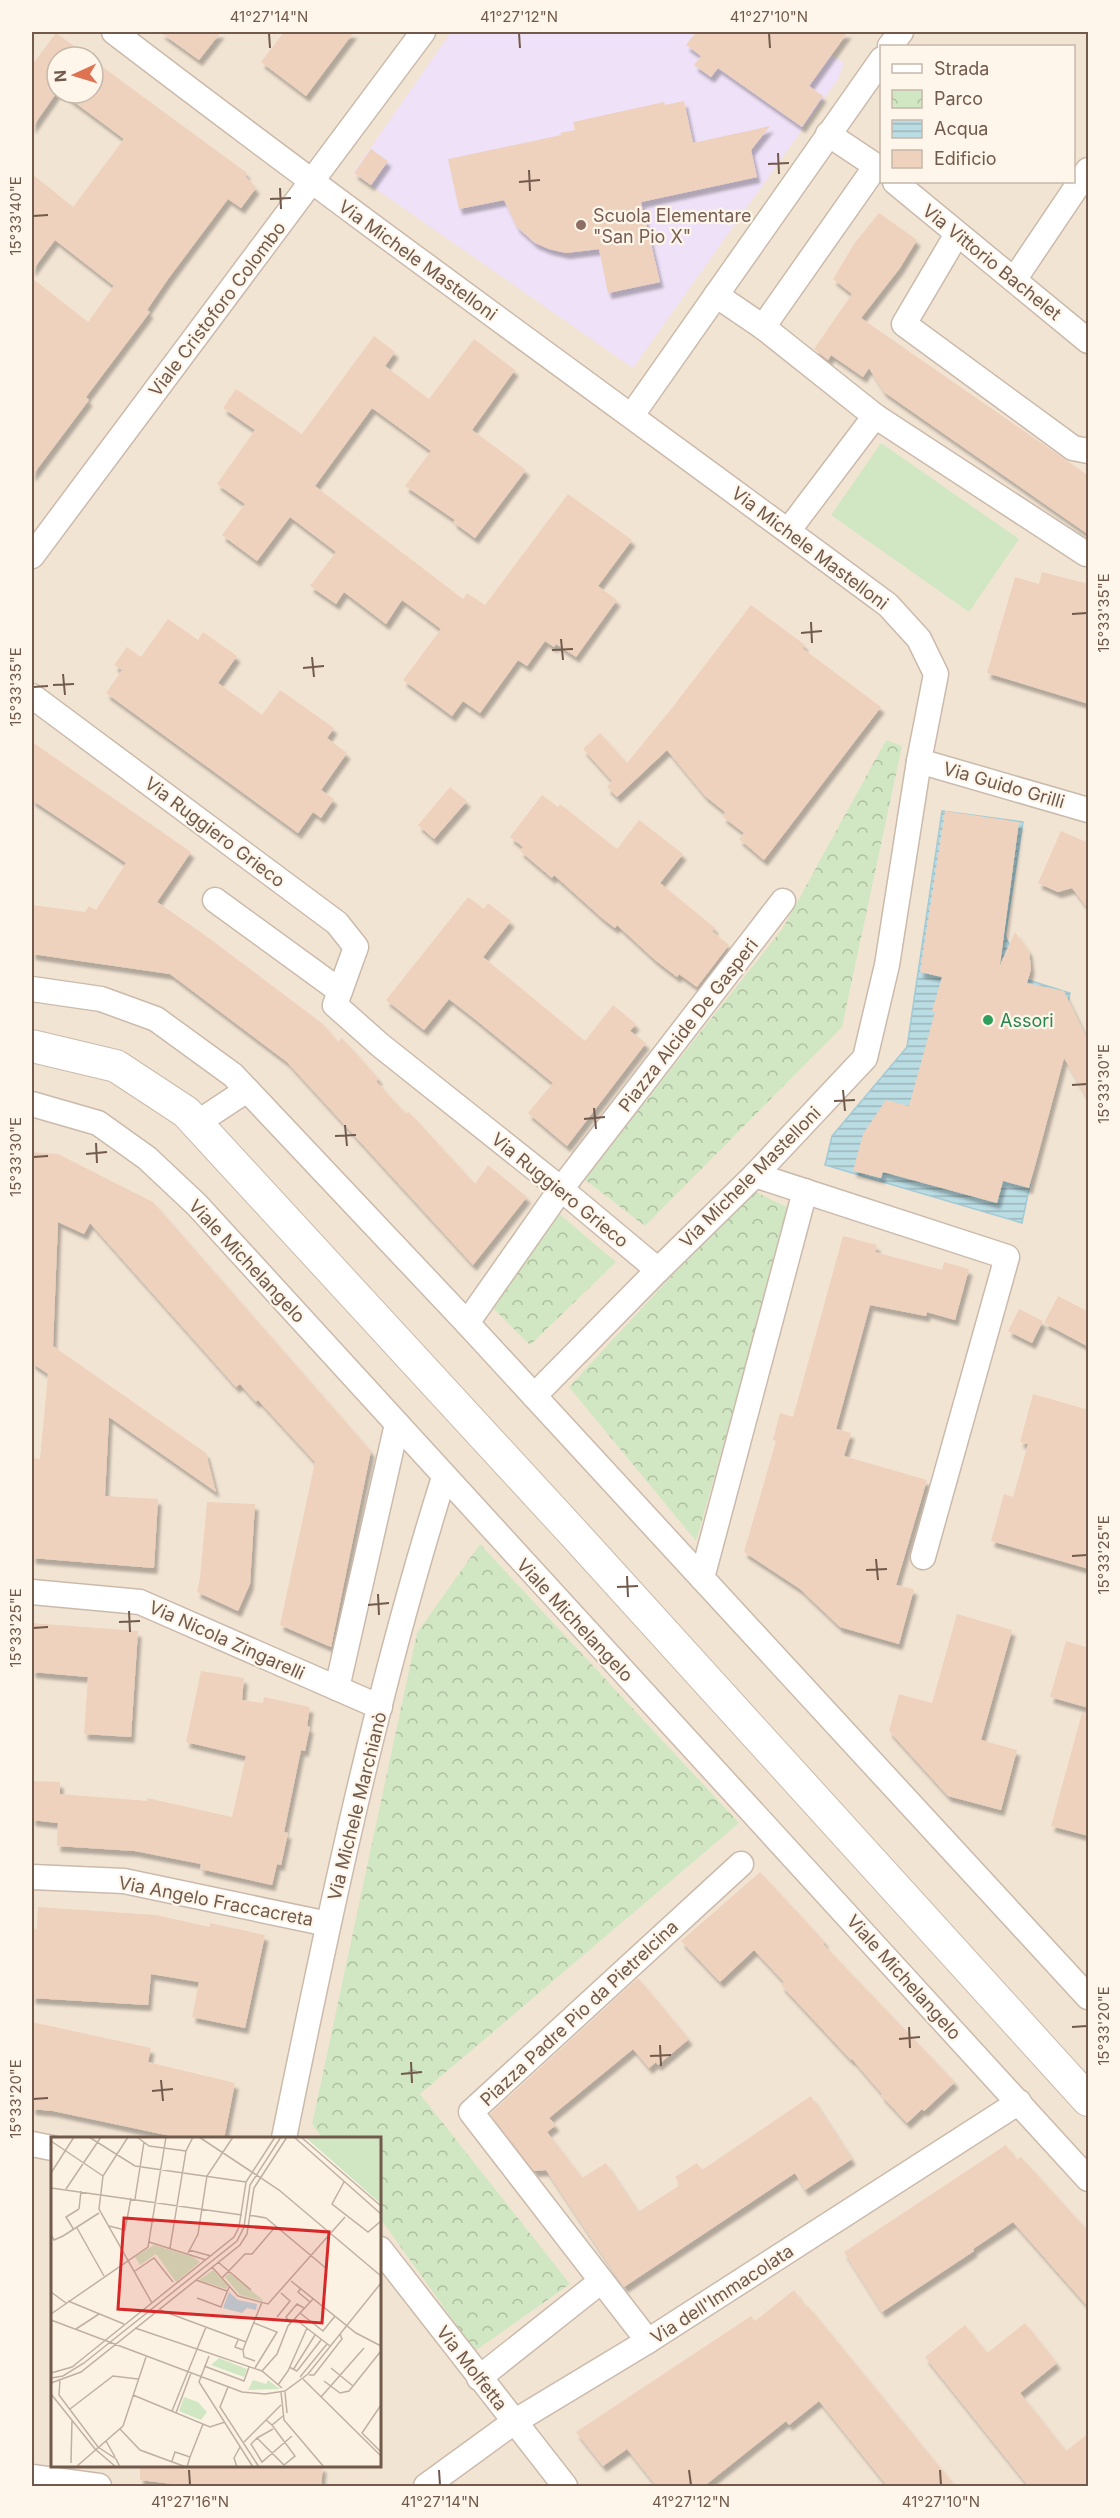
<svg xmlns="http://www.w3.org/2000/svg" width="1120" height="2518" viewBox="0 0 1120 2518" font-family="Inter,sans-serif">
<style>
.residential{fill:#f2e4d3;fill-rule:evenodd}
.education{fill:#efe1f7}
.park{fill:url(#park-crowns)}
.garden{fill:#d1e7c3}
.water{fill:url(#water-rules);stroke:#a1cad4;stroke-width:1.5}
.building{fill:#eed2bd;filter:url(#shadow)}
.lines{fill:none;stroke-linecap:round;stroke-linejoin:round}
.minor-casing{stroke:#cbbaab;stroke-width:27}
.tertiary-casing{stroke:#cbbaab;stroke-width:34}
.minor{stroke:#fff;stroke-width:24}
.tertiary{stroke:#fff;stroke-width:32}
.ticks{fill:none;stroke:#715a4b;stroke-width:2}
.education-dot{fill:#8d6e63;stroke:#fef6ea;stroke-width:2}
.leisure-dot{fill:#2e9e5b;stroke:#fef6ea;stroke-width:2}
.labels{text-anchor:middle;dominant-baseline:central;stroke-width:4.5;stroke-linejoin:round;paint-order:stroke}
.education-label{font-size:18px;fill:#785e54;stroke:#fef6ea;text-anchor:start}
.street-label{font-size:18px;fill:#715a4b;stroke:#fef6ea}
.leisure-label{font-size:18px;fill:#27864d;stroke:#fef6ea;text-anchor:start}
.inset-road{fill:none;stroke:#c0b0a2;stroke-width:1.5}
.view{fill:#d62828;fill-opacity:0.15;stroke:#d62828;stroke-width:3}
.inset-edge{fill:none;stroke:#715a4b;stroke-width:3}
.neatline{fill:none;stroke:#715a4b;stroke-width:2}
.ticks-label{font-size:15px;text-anchor:middle;fill:#715a4b}
</style>
<defs>
<pattern id="park-crowns" width="20" height="18" patternUnits="userSpaceOnUse" patternTransform="scale(1.5)"><rect width="20" height="18" fill="#d1e7c3"/><path d="M2 6a3 3 0 1 1 6 0M12 15a3 3 0 1 1 6 0" fill="none" stroke="#aebea0"/></pattern>
<pattern id="water-rules" width="6" height="5" patternUnits="userSpaceOnUse" patternTransform="scale(1.5)"><rect width="6" height="5" fill="#badce3"/><path d="M0 2.5h6" fill="none" stroke="#9cb5ba"/></pattern>
<filter id="shadow"><feDropShadow dx="3.5" dy="6" stdDeviation="1.5" flood-color="#0004"/></filter>
</defs>
<rect width="100%" height="100%" fill="#fbf2e4"/>
<!-- residential -->
<path class="residential" d="M32 32H1088V2486H32ZM882 46H1074V182H882ZM57 57H93V93H57ZM52 2138H380V2466H52Z"/>
<!-- education -->
<path class="education" d="M451 32H794L844 63 838 79 633 368 353 173Z"/>
<!-- park -->
<g class="park">
<path d="M886 740 902 746 842 1027 645 1226 584 1179 783 928Z"/>
<path d="M751 1190 791 1209 696 1541 569 1387Z"/>
<path d="M557 1212 616 1262 530 1345 489 1304Z"/>
<path d="M480 1544 739 1823 420 2094 570 2284 475 2351 380 2218V2138H322L312 2124 417 1633Z"/>
</g>
<!-- garden -->
<path class="garden" d="M881 443 1019 539 969 612 831 515Z"/>
<!-- water -->
<path class="water" d="M942 811 1023 822 1005 936 1028 980 1070 993 1022 1223 825 1165 832 1136 907 1047Z"/>
<!-- building -->
<g class="building">
<path d="M160 32H221L199 60Z"/>
<path d="M284 32H354L306 96 261 62Z"/>
<path d="M696 32H848L809 86 823 96 802 127 718 68 711 77 694 65 701 56 686 45Z"/>
<path d="M56 33 89 57H57V92L32 128V65Z"/>
<path d="M93 60 247 173 245 176 256 188 241 208 228 199 168 279 147 310 150 312 86 397 89 400 32 476V278L88 322 114 286 55 240 32 271V174L73 207 124 139 62 93H93Z"/>
<path d="M684 101 693 143 770 126 751 150 757 177 641 202 660 282 608 293 599 249 566 253 549 249 535 243 517 227 504 200 459 209 448 159 561 135 560 133 575 130 573 122 664 102 665 105Z"/>
<path d="M371 149 388 161 371 185 354 173Z"/>
<path d="M879 213 917 240 900 268 861 318 1089 476V535L884 392 869 368 863 377 831 355 828 360 814 349 852 294 833 279 854 244Z"/>
<path d="M374 336 395 352 385 366 429 399 474 339 515 370 472 430 526 470 475 538 453 522 455 520 405 486 431 451 372 408 315 486 463 599 467 593 485 605 568 494 632 540 598 586 617 600 576 657 556 644 554 647 545 641 527 666 518 660 480 713 463 701 452 716 403 680 441 629 402 600 386 624 344 592 336 604 310 586 336 552 290 517 257 561 222 535 245 504 217 484 255 430 223 408 236 389 302 434Z"/>
<path d="M1042 572 1089 584V704L987 673 1015 577 1039 584Z"/>
<path d="M751 605 805 645 802 648 881 707 764 860 739 839 744 833 723 817 725 812 705 796 667 750 617 797 607 787 612 781 583 749 600 733 627 763 672 708Z"/>
<path d="M168 619 198 640 203 632 237 656 218 683 262 715 280 690 334 728 327 738 347 753 321 790 334 799 321 818 313 812 298 833 106 693 122 670 114 665 127 647 141 657Z"/>
<path d="M32 742 191 852 157 902 202 933 323 1024 338 1042 342 1038 379 1079 376 1081 406 1114 409 1112 475 1184 488 1165 527 1197 473 1265 287 1062 170 974 32 954V905L85 912 89 906 96 910 126 863 32 800Z"/>
<path d="M450 787 467 801 434 839 418 825Z"/>
<path d="M542 795 558 807 560 804 617 849 639 820 683 854 660 883 715 928 712 931 729 945 697 987 679 974 677 977 655 960 617 925 615 928 603 919 554 875 552 878 520 851 523 847 510 837Z"/>
<path d="M945 811 1019 822 1000 965 1015 932 1029 951 1031 969 1027 983 1064 991 1089 1043V1101L1064 1058 1029 1188 1003 1181 997 1203 883 1172 881 1178 853 1171 863 1134 886 1100 909 1106 935 1012 932 1011 942 977 920 972Z"/>
<path d="M1061 831 1089 843V910L1072 888 1058 892 1038 883Z"/>
<path d="M468 897 484 909 488 903 511 921 483 957 585 1041 613 1005 636 1024 630 1031 646 1043 567 1146 528 1113 553 1083 476 1020 449 999 424 1030 386 1000Z"/>
<path d="M32 1152 58 1154 153 1202 371 1451 331 1647 280 1625 315 1462 258 1400 256 1402 240 1384 236 1387 90 1223 84 1234 58 1222 53 1346 206 1453 216 1492 109 1417 105 1496 158 1499 154 1568 32 1558 33 1488H32V1458L40 1459 48 1374 32 1363Z"/>
<path d="M843 1236 877 1245 875 1252 942 1270 944 1262 969 1269 955 1320 927 1312 926 1316 870 1305 836 1429 851 1433 844 1456 927 1480 896 1585 914 1589 899 1644 840 1627 800 1589 744 1552 776 1441 773 1440 780 1413 793 1417Z"/>
<path d="M1058 1296 1089 1312V1347L1044 1323Z"/>
<path d="M1019 1309 1043 1321 1032 1343 1008 1331Z"/>
<path d="M1033 1394 1089 1410V1569L991 1541 1004 1494 1013 1497 1028 1444 1020 1442Z"/>
<path d="M207 1502 255 1504 250 1584 238 1611 197 1592 200 1578Z"/>
<path d="M957 1614 1012 1630 981 1740 1017 1750 1001 1810 948 1796 889 1731 899 1694 932 1703Z"/>
<path d="M32 1623 138 1631 131 1737 84 1734 88 1677 32 1672Z"/>
<path d="M1066 1641 1089 1648V1708L1050 1697Z"/>
<path d="M201 1671 244 1678 242 1700 263 1703 264 1697 310 1707 307 1726 310 1727 305 1751 301 1750 284 1832 288 1833 281 1865 277 1864 272 1885 200 1869 201 1864 135 1851 57 1846 58 1823 32 1820V1781L60 1782V1794L148 1801 147 1798 232 1817 246 1756 186 1742Z"/>
<path d="M1082 1713 1089 1714V1836L1051 1826Z"/>
<path d="M760 1872 825 1942 823 1944 955 2082 924 2111 922 2109 907 2123 881 2095 882 2094 852 2059 851 2060 781 1985 784 1982 754 1950 720 1982 681 1941Z"/>
<path d="M38 1907 156 1915 210 1927V1923L265 1935 245 2028 192 2017 199 1982 151 1974 148 2005 32 1998V1928L37 1929Z"/>
<path d="M638 1978 689 2039 658 2065 656 2062 649 2068 633 2049 549 2118 556 2125 547 2132 582 2178 606 2163 638 2212 680 2185 675 2177 697 2163 702 2170 811 2096 852 2159 805 2190 795 2173 624 2287 546 2170 534 2171 490 2114Z"/>
<path d="M32 2022 151 2048 148 2062 235 2083 224 2139H185L53 2111 32 2109Z"/>
<path d="M1006 2145 1016 2160 1021 2157 1089 2232V2308L1013 2222 973 2249 974 2251 882 2312 844 2252Z"/>
<path d="M794 2290 806 2308 808 2306 956 2487H888L819 2401 789 2425 786 2421 703 2487H657L627 2449 603 2466 576 2432 751 2316 755 2321Z"/>
<path d="M1025 2323 1057 2363 1020 2393 1066 2451 1089 2433V2487H1029L925 2357 965 2325 987 2353Z"/>
<path d="M140 2466H323L321 2487H197L140 2480Z"/>
</g>
<g class="lines">
<defs>
<g id="minor">
<path d="M114 32C369 227 630 414 888 605L919 639 936 674 919 761 887 965 865 1058 755 1175 658 1270 534 1396"/>
<path d="M890 46 901 32"/>
<path d="M828 134 882 170"/>
<path d="M895 182 1088 341"/>
<path d="M957 234 904 324 1073 448 1088 451"/>
<path d="M1014 280 1088 170"/>
<path d="M716 295 763 327 876 166"/>
<path d="M763 327 875 416"/>
<path d="M632 415 882 59"/>
<path d="M788 531 875 416 1086 554"/>
<path d="M32 556 423 32"/>
<path d="M32 696 337 923 356 947 335 1005 380 1045 561 1189 658 1270"/>
<path d="M919 761 1088 810"/>
<path d="M215 900 340 991"/>
<path d="M32 989 101 999 156 1019 233 1075 467 1323 1088 1997"/>
<path d="M32 1104 98 1123 147 1158 197 1205 1088 2179"/>
<path d="M197 1123 247 1090"/>
<path d="M755 1175 1007 1257 923 1557"/>
<path d="M467 1323 561 1189 783 901"/>
<path d="M702 1578 805 1191"/>
<path d="M32 1592 140 1602 380 1707"/>
<path d="M337 1688 397 1424"/>
<path d="M32 1877 124 1881 328 1924"/>
<path d="M284 2138C329 1916 376 1693 444 1477"/>
<path d="M32 2144 52 2148"/>
<path d="M380 2249 565 2486"/>
<path d="M648 2341 471 2112 741 1864"/>
<path d="M479 2378 600 2282"/>
<path d="M32 2477 99 2486"/>
<path d="M426 2486 514 2422 648 2341 1019 2102"/>
</g>
<path id="tertiary" d="M32 1046 116 1066 186 1112 578 1538 1088 2100"/>
</defs>
<!-- minor casing -->
<use href="#minor" class="minor-casing"/>
<!-- tertiary casing -->
<use href="#tertiary" class="tertiary-casing"/>
<!-- minor -->
<use href="#minor" class="minor"/>
<!-- tertiary -->
<use href="#tertiary" class="tertiary"/>
</g>
<!-- ticks -->
<path class="ticks" d="M269 33 270 48M519 33 520 48M769 33 770 48M778 153 779 174M768 164 789 163M529 170 530 191M519 182 540 180M280 188 281 209M270 199 291 198M33 216 48 215M1072 614 1087 613M811 622 812 643M801 633 822 631M561 639 563 660M552 650 573 649M312 657 314 677M303 668 324 666M63 674 65 695M53 685 74 684M33 687 48 686M1072 1085 1087 1084M843 1090 845 1111M834 1101 855 1100M594 1108 596 1129M584 1119 605 1117M345 1125 347 1146M335 1136 356 1135M96 1143 97 1163M86 1154 107 1152M33 1157 48 1156M1072 1556 1087 1555M876 1559 878 1580M866 1570 887 1569M627 1576 628 1597M617 1587 638 1586M378 1594 379 1615M368 1605 389 1603M129 1611 130 1632M119 1622 140 1621M33 1628 48 1627M909 2027 910 2048M1072 2027 1087 2026M899 2039 920 2037M660 2045 661 2066M650 2056 671 2055M411 2062 412 2083M401 2074 422 2072M161 2080 163 2101M152 2091 173 2089M33 2099 48 2098M189 2470 190 2485M439 2470 440 2485M689 2470 691 2485M940 2470 941 2485"/>
<!-- markers -->
<circle class="education-dot" cx="581" cy="225" r="6"/>
<circle class="leisure-dot" cx="988" cy="1020" r="6"/>
<g class="labels">
<!-- education labels -->
<g class="education-label">
<text x="593" y="215">Scuola Elementare<tspan x="593" dy="21">"San Pio X"</tspan></text>
</g>
<!-- street labels -->
<g class="street-label">
<text transform="translate(418 260) rotate(36)">Via Michele Mastelloni</text>
<text transform="translate(992 262) rotate(39)">Via Vittorio Bachelet</text>
<text transform="translate(217 309) rotate(-53)">Viale Cristoforo Colombo</text>
<text transform="translate(810 548) rotate(37)">Via Michele Mastelloni</text>
<text transform="translate(1004 785) rotate(16)">Via Guido Grilli</text>
<text transform="translate(215 832) rotate(37)">Via Ruggiero Grieco</text>
<text transform="translate(688 1025) rotate(-52)">Piazza Alcide De Gasperi</text>
<text transform="translate(750 1177) rotate(-45)">Via Michele Mastelloni</text>
<text transform="translate(560 1190) rotate(39)">Via Ruggiero Grieco</text>
<text transform="translate(247 1261) rotate(47)">Viale Michelangelo</text>
<text transform="translate(575 1620) rotate(47)">Viale Michelangelo</text>
<text transform="translate(227 1640) rotate(24)">Via Nicola Zingarelli</text>
<text transform="translate(357 1806) rotate(-76)">Via Michele Marchianò</text>
<text transform="translate(216 1901) rotate(11)">Via Angelo Fraccacreta</text>
<text transform="translate(904 1977) rotate(48)">Viale Michelangelo</text>
<text transform="translate(579 2013) rotate(-43)">Piazza Padre Pio da Pietrelcina</text>
<text transform="translate(722 2294) rotate(-33)">Via dell'Immacolata</text>
<text transform="translate(472 2368) rotate(52)">Via Molfetta</text>
</g>
<!-- leisure labels -->
<g class="leisure-label">
<text x="1000" y="1020">Assori</text>
</g>
</g>
<!-- overview -->
<g transform="translate(51 2137)">
<rect width="330" height="330" fill="#fbf2e4"/>
<path d="M254 0H330V67Z" fill="#d1e7c3"/>
<path d="M103 108 142 120 149 125 125 145 105 117 89 128 84 120ZM162 133 177 149 175 152 148 143ZM178 136 212 163V164L189 158 174 140ZM168 221 196 232 193 240 160 228ZM202 243 215 247 217 243 229 252 197 253ZM133 260 147 265 156 275 150 283 128 274Z" fill="#d1e7c3"/>
<path d="M178 155 187 163 206 167 205 173 196 171 191 176 172 171Z" fill="#badce3"/>
<path class="inset-road" d="M38 0 84 29 195 45M77 0 52 39 48 72 101 166M86 0 98 9 135 14M148 0 228 53 330 139M243 0 330 77M250 0 330 69M0 4 52 39M0 36 23 0M293 45 281 67 317 95 330 84M0 51 191 78M15 52 50 0M84 62 93 5M28 72 30 54M198 78 215 81 276 132M77 81 103 85M58 89 74 93 80 61M26 91 53 139M23 93 15 80 28 72M0 98 3 103 12 99 48 76M98 105 155 123M119 111 135 14 142 0M138 113 160 119M137 116 147 97 156 39 182 0M167 125 200 153M161 130 187 159 217 167 294 80M84 134 103 121 122 145M171 141 194 117H201L225 89M145 143 176 154M240 144 305 196 330 209M250 151 247 155 259 165M0 155 15 166M146 161 170 170 178 150M17 164 73 187M109 173 195 205 192 213 184 210 187 203M249 176 272 194 284 179M0 177 97 110 115 0M226 180 239 164 230 156M244 182 279 209M0 183 191 255 214 257 234 254 257 237 330 146M203 186 226 195 204 231M239 186 235 180 246 167 253 171M84 191 211 234 231 251M25 192 48 177M195 205 211 165M192 213 193 220 204 224M158 219 148 245 202 330M153 229 193 244 198 230M238 230 246 234 270 203M280 231 302 249M242 233 264 198M211 234 226 217 237 189 262 162M0 236 21 230 36 218 183 100 188 90 195 45 224 0M258 238H263L291 202 289 197M249 240 276 207M0 241 12 239 33 226 186 104 193 90 199 48 230 0M252 242 330 319M9 243 8 258 47 310 65 322 69 330M273 244 289 256 298 254 330 214M0 246 30 235 189 108 196 97 203 51 236 0M227 248 237 234 256 191M177 250 169 270 208 330M230 255 233 283 273 330M234 255 236 276M0 257 44 312 65 330M82 258 159 290 174 285M270 260 313 211M330 268 311 296 330 315M19 272 62 239 87 242M121 274 155 190M125 276 140 236M215 283 221 288 232 279M221 288 244 319 233 328 206 301 222 292M69 292 89 313 135 330M206 301 200 307 211 325 241 299M55 304 64 320M193 305 230 268M139 320 152 287M121 324 124 315 139 320 136 330M20 326 21 283M25 330 72 289 95 220M186 330 183 321 189 310"/>
<path class="view" d="M73 81 278 95 271 186 67 172Z"/>
<rect width="330" height="330" class="inset-edge"/>
</g>
<!-- border -->
<rect width="1120" height="2518" fill="none" stroke="#fef6ea" stroke-width="66"/>
<!-- legend -->
<rect x="880" y="45" width="195" height="138" fill="#fef6ea" stroke="#c6b8aa" stroke-width="1.5"/>
<rect x="892" y="64" width="30" height="9" fill="#ffffff" stroke="#c6b8aa" stroke-width="1.5"/>
<text x="934" y="75" font-size="18" fill="#715a4b">Strada</text>
<rect x="892" y="90" width="30" height="18" fill="url(#park-crowns)" stroke="#c6b8aa" stroke-width="1.5"/>
<text x="934" y="105" font-size="18" fill="#715a4b">Parco</text>
<rect x="892" y="120" width="30" height="18" fill="url(#water-rules)" stroke="#c6b8aa" stroke-width="1.5"/>
<text x="934" y="135" font-size="18" fill="#715a4b">Acqua</text>
<rect x="892" y="150" width="30" height="18" fill="#eed2bd" stroke="#c6b8aa" stroke-width="1.5"/>
<text x="934" y="165" font-size="18" fill="#715a4b">Edificio</text>
<!-- north arrow -->
<g transform="translate(75 75) rotate(266)"><circle r="28" fill="#fef6ea" stroke="#c6b8aa" stroke-width="1.5"/>
<path d="M0-4.5L10 22L0 15L-10 22Z" fill="#dd7351"/>
<text y="-9" font-size="16" font-weight="bold" text-anchor="middle" fill="#715a4b">N</text>
</g>
<rect x="33" y="33" width="1054" height="2452" class="neatline"/>
<g class="ticks-label">
<text x="269" y="22">41°27'14"N</text>
<text x="519" y="22">41°27'12"N</text>
<text x="769" y="22">41°27'10"N</text>
<text transform="translate(16 216) rotate(-90)" y="5">15°33'40"E</text>
<text transform="translate(1104 613) rotate(-90)" y="5">15°33'35"E</text>
<text transform="translate(16 687) rotate(-90)" y="5">15°33'35"E</text>
<text transform="translate(1104 1084) rotate(-90)" y="5">15°33'30"E</text>
<text transform="translate(16 1157) rotate(-90)" y="5">15°33'30"E</text>
<text transform="translate(1104 1555) rotate(-90)" y="5">15°33'25"E</text>
<text transform="translate(16 1628) rotate(-90)" y="5">15°33'25"E</text>
<text transform="translate(1104 2026) rotate(-90)" y="5">15°33'20"E</text>
<text transform="translate(16 2099) rotate(-90)" y="5">15°33'20"E</text>
<text x="190" y="2507">41°27'16"N</text>
<text x="440" y="2507">41°27'14"N</text>
<text x="691" y="2507">41°27'12"N</text>
<text x="941" y="2507">41°27'10"N</text>
</g>
</svg>
